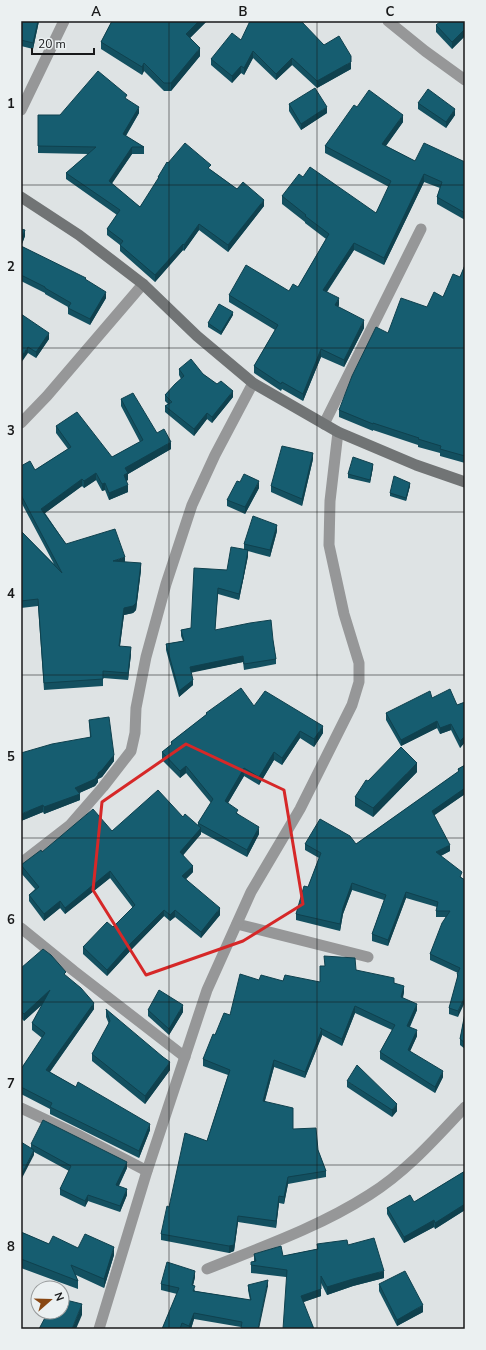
<svg xmlns="http://www.w3.org/2000/svg" width="486" height="1350" viewBox="0 0 486 1350" font-family="'Nunito Sans',sans-serif">
<style>
.lines{fill:none;stroke-linecap:round;stroke-linejoin:round}
.minor{stroke:#969798;stroke-width:11}
.secondary{stroke:#717475;stroke-width:11}
.wall{fill:#135060}
.shaded-wall{fill:#0f414e}
.building{fill:#165d70;stroke:#0f414e}
.marked{fill:none;stroke:#d62828;stroke-width:3;stroke-linejoin:round}
.grid{fill:none;stroke:#18191a;stroke-width:1;stroke-opacity:0.55}
.neatline{fill:none;stroke:#18191a;stroke-width:1.5}
.grid-label{font-size:13px;text-anchor:middle;font-weight:bold;fill:#18191a}
</style>
<rect width="100%" height="100%" fill="#dee3e4"/>
<g class="lines">
<!-- minor -->
<g class="minor">
<path d="M388 21 425 51 465 80"/>
<path d="M21 110 64 21"/>
<path d="M21 423 47 396 143 284"/>
<path d="M324 424 421 229"/>
<path d="M21 863 70 825 103 787 131 751 135 733 136 708 146 657 166 584 192 505 215 455 253 383"/>
<path d="M237 924 368 957"/>
<path d="M21 928 74 971 185 1057"/>
<path d="M21 1108 78 1135 147 1171"/>
<path d="M207 1269C262 1247 319 1227 369 1195 406 1172 436 1138 465 1107"/>
<path d="M99 1329 147 1171 207 990 251 892 300 809 352 705 359 682V663L344 614 329 545 330 501 338 432"/>
</g>
<!-- secondary -->
<path class="secondary" d="M21 197 79 235 143 284 197 336 253 383 338 432 416 465 465 482"/>
</g>
<!-- wall -->
<g class="wall">
<path d="M21 21H39L33 49 21 46Z"/>
<path d="M112 21H207L190 38 200 56 171 91H164L144 71 142 75 101 49V42Z"/>
<path d="M465 21V36L452 49 436 32V25Z"/>
<path d="M241 40 324 45 351 69 317 88 292 65 276 80 253 58 244 75 241 73 232 83 211 65V59Z"/>
<path d="M127 100 139 113 126 136 144 147V154H132L111 184 140 207 158 180V177L168 163 211 170 237 189 264 206 228 252 199 230 184 251 183 250 155 282 120 251V245L107 235V229L117 215 66 179V173L88 154 38 153V115H60Z"/>
<path d="M418 103 455 115 446 128 418 109Z"/>
<path d="M289 104 327 113 301 130 289 111Z"/>
<path d="M357 107 403 122 386 146 415 161 465 162V220L437 204V197L440 188 424 182 384 265 354 250 327 292 339 305 338 307 364 328 344 367 321 357 303 401 282 389 281 391 254 373V366L275 330 229 302V295L289 291 298 287 326 239 305 223V222L282 204V196L303 177 376 213 389 187 325 153V146Z"/>
<path d="M21 229 25 236 21 246 86 280 106 298 90 325 68 314V307L45 294V293L21 281Z"/>
<path d="M465 265V463L440 456V453L418 447V445L373 430V431L339 417V410L388 333 443 297 460 277Z"/>
<path d="M21 314 49 339 36 358 28 353Z"/>
<path d="M233 315 221 335 208 327V323Z"/>
<path d="M179 369 203 374 233 397 212 423 207 419 194 436 165 412V406L168 404 165 401V395L181 379 179 375Z"/>
<path d="M121 399 157 433 171 449 128 474V480L126 481 128 492 109 500 105 490 102 491 96 480 84 488 82 486 45 513 66 544 125 562 141 570 136 610 133 613 124 615 120 646 131 654 128 680 103 678V686L44 690 38 606 21 608V531L54 564 21 502V466L35 470 68 449 56 433V426L112 457 140 442 121 406Z"/>
<path d="M313 459 302 506 271 492V486Z"/>
<path d="M373 467 370 483 348 478V474Z"/>
<path d="M240 482 259 488 245 514 227 506V500Z"/>
<path d="M410 486 406 501 390 496V493Z"/>
<path d="M277 531 270 557 248 551V556L239 600 218 594 215 630 273 640 276 659V664L244 670 243 662 191 672 193 685 179 697 166 650V644L183 641 181 636V630L191 628 244 549V544Z"/>
<path d="M432 698 457 705 465 702V742L460 748 451 730 440 734 437 728 401 746 386 720V713Z"/>
<path d="M254 706 323 733 314 747 300 738 282 765 274 760 259 785 244 776 228 803 238 814 259 834 247 857 201 832V834L183 855 193 872 186 879 220 915 201 938 175 917 170 921 164 916 131 950 107 976 83 954V947L113 927 133 908 110 878 65 914 60 908 44 921 29 901V895L35 889 21 873V865L42 852 112 831 183 817 198 825V823L211 803 186 773 180 778 162 760V752L171 745V742L206 715V713Z"/>
<path d="M89 720 114 761 102 777 98 779V782L95 786 79 793 80 800 44 814 43 812 21 821 90 737Z"/>
<path d="M465 765V794L434 815 450 851 441 856 462 878 465 880 458 1017 449 1014V1008L457 980V974L458 973 430 960V954L446 917H436V911L437 907 406 898 388 946 372 941V934L384 900 352 890 343 914 340 931 296 920V914L308 887 319 858 305 850V844H356L458 772V769Z"/>
<path d="M417 772 373 817 355 806V797L368 781Z"/>
<path d="M21 968 66 976 94 1009 50 1072 150 1130 139 1158 50 1114V1109L21 1094V1069L42 1038 32 1030V1023L43 1004 24 1021 21 1018Z"/>
<path d="M356 970 394 983 404 992 403 998 417 1010 410 1027 417 1036 410 1051 443 1077 435 1093 380 1059V1052L392 1030 355 1013 342 1046 322 1035 305 1078 274 1067 265 1101 293 1129 318 1150 326 1171V1177L288 1184 284 1204 279 1203 276 1228 238 1222 234 1251 229 1253 161 1240V1234L169 1207 207 1141 228 1075 203 1066V1059L215 1035 230 1015 259 980 320 982Z"/>
<path d="M106 1009 170 1070 145 1104 92 1061V1054L109 1024 106 1017Z"/>
<path d="M148 1010 183 1012 169 1035 148 1016Z"/>
<path d="M465 1013V1049L460 1045V1039Z"/>
<path d="M347 1081 397 1111 392 1117 347 1087Z"/>
<path d="M31 1144 127 1168 119 1186 127 1195 120 1212 88 1201 85 1207 60 1195V1189L69 1171 34 1152V1155L31 1148Z"/>
<path d="M465 1171V1210L435 1229 434 1227 404 1243 387 1214V1208L414 1202Z"/>
<path d="M21 1232 49 1244 78 1248 114 1255 104 1288 76 1275 78 1281V1289L21 1268Z"/>
<path d="M317 1244 348 1245 384 1278 353 1286 327 1295 321 1283V1296L303 1302 286 1277 251 1273V1262H254V1254L283 1256 317 1249Z"/>
<path d="M195 1277 193 1285 195 1291 250 1300 248 1290V1285L268 1286 241 1327 194 1319 191 1329H162L177 1294 161 1290V1284Z"/>
<path d="M379 1284 423 1312 397 1326 379 1291Z"/>
</g>
<!-- shaded-wall -->
<g class="shaded-wall">
<path d="M38 21H39L33 49V43Z"/>
<path d="M199 21H207L186 42V34Z"/>
<path d="M465 29V36L452 49V42Z"/>
<path d="M200 48V56L171 91V83Z"/>
<path d="M253 51V58L244 75V68Z"/>
<path d="M292 58V65L276 80V74Z"/>
<path d="M351 62V69L317 88V81Z"/>
<path d="M144 63V71L142 75V67Z"/>
<path d="M241 66V73L232 83V76Z"/>
<path d="M139 107V113L123 140V134Z"/>
<path d="M327 107V113L301 130V124Z"/>
<path d="M455 109V115L446 128V122Z"/>
<path d="M403 115V122L382 151V144Z"/>
<path d="M132 147V154L109 188V181Z"/>
<path d="M424 174V182L384 265V258Z"/>
<path d="M264 200V206L228 252V245Z"/>
<path d="M199 224V230L184 251V245Z"/>
<path d="M25 230V236L21 247V241Z"/>
<path d="M354 243V250L323 297V290Z"/>
<path d="M183 244V250L155 282V275Z"/>
<path d="M106 292V298L90 325V319Z"/>
<path d="M339 298V305L335 312V305Z"/>
<path d="M233 312V315L221 335V332Z"/>
<path d="M364 320V328L344 367V360Z"/>
<path d="M49 333V339L36 358V352Z"/>
<path d="M28 347V353L21 363V357Z"/>
<path d="M321 349V357L303 401V394Z"/>
<path d="M233 391V397L212 423V417Z"/>
<path d="M207 413V419L194 436V429Z"/>
<path d="M171 442V449L128 474V480L124 482 125 468Z"/>
<path d="M313 453V459L302 506V499Z"/>
<path d="M373 464V467L370 483V480Z"/>
<path d="M96 473V480L84 488V481Z"/>
<path d="M82 479V486L41 516V509Z"/>
<path d="M259 481V488L245 514V507Z"/>
<path d="M105 483V490L102 491V484Z"/>
<path d="M410 483V486L406 501V498Z"/>
<path d="M128 485V492L109 500V493Z"/>
<path d="M277 525V531L270 557V550Z"/>
<path d="M248 550V556L239 600V594Z"/>
<path d="M125 557V564L113 561Z"/>
<path d="M141 563V570L136 610 133 613 124 615 119 653V646L124 608Z"/>
<path d="M131 647V654L128 680V673Z"/>
<path d="M243 656V662L190 673V667Z"/>
<path d="M193 680V685L179 697V691Z"/>
<path d="M437 721V728L401 746V740Z"/>
<path d="M451 724V730L440 734V728Z"/>
<path d="M323 726V733L314 747V739Z"/>
<path d="M300 731V738L282 765V758Z"/>
<path d="M465 736V742L460 748V741Z"/>
<path d="M274 752V760L259 785V777Z"/>
<path d="M114 755V761L102 777 98 779V782L95 786 75 795V788L98 773Z"/>
<path d="M417 763V772L373 817V808Z"/>
<path d="M186 766V773L180 778V771Z"/>
<path d="M244 768V776L225 808V801Z"/>
<path d="M465 788V794L432 817V811Z"/>
<path d="M80 794V800L44 814V807Z"/>
<path d="M43 805V812L21 821V814Z"/>
<path d="M259 827V834L247 857V850Z"/>
<path d="M201 828V834L180 859V852Z"/>
<path d="M450 845V851L436 858V852Z"/>
<path d="M193 866V872L182 883V876Z"/>
<path d="M110 871V878L65 914V908Z"/>
<path d="M352 883V890L343 914 340 931V924L343 908Z"/>
<path d="M406 892V898L388 946V940Z"/>
<path d="M60 901V908L44 921V914Z"/>
<path d="M220 908V915L201 938V932Z"/>
<path d="M164 910V916L131 950 107 976V970L131 943Z"/>
<path d="M175 910V917L170 921V915Z"/>
<path d="M404 986V992L401 1004V997Z"/>
<path d="M50 990V997L24 1021V1014Z"/>
<path d="M465 996V1002L458 1017V1011Z"/>
<path d="M94 1003V1009L46 1077V1070Z"/>
<path d="M417 1004V1010L407 1032V1026Z"/>
<path d="M183 1005V1012L169 1035V1029Z"/>
<path d="M355 1006V1013L342 1046V1039Z"/>
<path d="M322 1029V1036L305 1078V1072Z"/>
<path d="M417 1030V1036L408 1056V1050Z"/>
<path d="M274 1060V1067L263 1107V1101Z"/>
<path d="M170 1062V1070L145 1104V1096Z"/>
<path d="M443 1071V1077L435 1093V1087Z"/>
<path d="M397 1104V1111L392 1117V1110Z"/>
<path d="M150 1124V1130L139 1158V1151Z"/>
<path d="M34 1150V1155L21 1180V1175Z"/>
<path d="M127 1162V1168L116 1191V1185Z"/>
<path d="M288 1177V1184L284 1204V1197Z"/>
<path d="M127 1189V1195L120 1212V1206Z"/>
<path d="M88 1195V1201L85 1207V1201Z"/>
<path d="M279 1196V1203L276 1228V1221Z"/>
<path d="M465 1204V1210L435 1229V1223Z"/>
<path d="M238 1216V1222L234 1251 229 1253V1246Z"/>
<path d="M434 1220V1227L404 1243V1237Z"/>
<path d="M114 1247V1255L104 1288V1279Z"/>
<path d="M195 1271V1277L192 1290V1285Z"/>
<path d="M384 1271V1278L353 1286 327 1295V1287L353 1279Z"/>
<path d="M268 1280V1286L259 1329H258Z"/>
<path d="M321 1289V1296L301 1303V1296Z"/>
<path d="M82 1304V1315L76 1329H72Z"/>
<path d="M423 1305V1312L397 1326V1320Z"/>
<path d="M194 1313V1319L191 1329H189V1326Z"/>
</g>
<!-- building -->
<g class="building">
<path d="M21 21H38L33 43 21 40Z"/>
<path d="M112 21H199L186 34 200 48 171 83H164L144 63 142 67 101 42Z"/>
<path d="M250 21H301L324 45 339 36 351 56V62L317 81 292 58 276 74 253 51 244 68 241 66 232 76 211 59 232 33 241 40Z"/>
<path d="M441 21H465V29L452 42 436 25Z"/>
<path d="M98 71 127 95 125 98 139 107 123 134 144 147H132L109 181 140 207 159 177H158L167 162 168 163 185 143 211 165 208 168 237 189 243 182 264 200 228 245 199 224 184 245 183 244 155 275 120 245 123 241 107 229 120 210 66 173 96 147 38 146V115H60Z"/>
<path d="M315 88 327 107 301 124 289 104Z"/>
<path d="M428 89 455 109 446 122 418 103Z"/>
<path d="M369 90 403 115 382 144 415 161 424 143 465 162V213L437 197 442 182 424 174 384 258 354 243 323 290 339 298 335 305 364 320 344 360 321 349 303 394 282 382 281 384 254 366 278 325 229 295 246 265 289 291 293 284 298 287 329 234 305 216 306 215 282 196 299 174 303 177 310 167 376 213 391 181 325 146 354 105 357 107Z"/>
<path d="M21 229 25 230 21 241Z"/>
<path d="M21 246 86 278 85 279 106 292 90 319 68 308 71 303 45 288V287L21 275Z"/>
<path d="M465 265V456L440 449 441 446 418 439 419 438 373 423V424L339 410 352 376 376 327 388 333 401 298 427 307 434 292 443 297 453 274 460 277Z"/>
<path d="M219 304 233 312 221 332 208 323Z"/>
<path d="M21 314 49 333 36 352 28 347 21 357Z"/>
<path d="M191 359 203 374 217 384 221 381 233 391 212 417 207 413 194 429 165 406 172 402 165 395 175 384 184 376 179 369Z"/>
<path d="M133 393 157 433 164 429 171 442 125 468 128 473 124 475 128 485 109 493 105 483 102 484 96 473 84 481 82 479 41 509 66 544 115 529 125 557 113 561 141 563 136 603 133 606 124 608 119 646 131 647 128 673 103 671V679L44 683 38 599 21 601V531L62 573 21 495V466L30 461 35 470 71 447 56 426 77 412 112 457 143 440 121 399Z"/>
<path d="M282 446 313 453 302 499 271 486Z"/>
<path d="M353 457 373 464 370 480 348 474Z"/>
<path d="M244 474 259 481 245 507 227 500 237 481 240 482Z"/>
<path d="M394 476 410 483 406 498 390 493Z"/>
<path d="M253 516 277 525 270 550 244 544Z"/>
<path d="M231 547 248 550 243 578 239 594 218 588 215 630 250 623 271 620 273 640 276 659 244 664 243 656 190 667 193 680 179 691 166 644 184 641 181 630 191 628 194 568 227 570Z"/>
<path d="M241 688 254 706 265 691 323 726 314 739 300 731 282 758 274 752 259 777 244 768 225 801 238 810 236 813 259 827 247 850 198 823 213 799 186 766 180 771 162 752 172 744 171 742 207 714 206 713Z"/>
<path d="M450 689 457 705 465 702V736L460 741 451 724 440 728 437 721 401 740 386 713 430 691 432 698Z"/>
<path d="M109 717 114 755 102 770 98 773V775L95 779 75 788 80 794 44 807 43 805 21 814V753L52 744 91 737 89 720Z"/>
<path d="M401 747 417 763 373 808 355 797 366 780 368 781Z"/>
<path d="M465 765V788L432 811 450 845 436 852 462 872 460 877 465 880V996L458 1011 449 1008 458 975 457 974 460 968 430 954 442 923 450 911H436L438 902 406 892 388 940 372 934 386 895 352 883 343 908 340 924 296 914 304 886 308 887 321 853 305 844 320 819 350 836 356 844 459 771 458 769Z"/>
<path d="M158 790 183 817 185 814 201 828 180 852 193 866 182 876 220 908 201 932 175 910 170 915 164 910 131 943 107 970 83 947 107 922 113 927 135 905 110 871 65 908 60 901 44 914 29 895 39 887 21 865 41 850 42 852 93 809 112 831Z"/>
<path d="M43 949 51 955 66 972 64 974 81 988 94 1003 46 1070 76 1087 78 1082 150 1124 139 1151 50 1107 52 1103 21 1087V1069L45 1033 32 1023 50 990 24 1014 21 1011V968Z"/>
<path d="M324 956 355 958 356 970 394 978V983L404 986 401 997 417 1004 407 1026 417 1030 408 1050 443 1071 435 1087 380 1052 395 1025 355 1006 342 1039 320 1028 322 1029 305 1072 274 1060 263 1101 293 1108V1129L316 1128 318 1150 326 1171 288 1177 284 1197 279 1196 276 1221 238 1216 234 1245 229 1246 161 1234 167 1206 169 1207 185 1133 207 1141 230 1070 203 1059 213 1034 215 1035 224 1013 230 1015 240 974 259 980 261 975 283 981 285 975 320 982V966H325Z"/>
<path d="M159 990 183 1005 169 1029 148 1010Z"/>
<path d="M106 1009 163 1057 170 1062 145 1096 92 1054 110 1021Z"/>
<path d="M465 1013V1043L460 1039Z"/>
<path d="M357 1065 397 1104 392 1110 347 1081Z"/>
<path d="M43 1120 127 1162 116 1185 127 1189 120 1206 88 1195 85 1201 60 1189 71 1166 31 1144Z"/>
<path d="M21 1142 34 1150 21 1175Z"/>
<path d="M465 1171V1204L435 1223 434 1220 404 1237 387 1208 410 1195 414 1202Z"/>
<path d="M21 1232 49 1244 53 1236 78 1248 85 1234 114 1247 104 1279 71 1265 78 1281 21 1259Z"/>
<path d="M374 1238 384 1271 353 1279 327 1287 321 1276V1289L301 1296 314 1329H283L287 1270 251 1265V1262L256 1261 254 1254 281 1246 283 1256 318 1249 317 1244 347 1240 348 1245Z"/>
<path d="M167 1262 195 1271 192 1285 195 1286 193 1291 251 1300 248 1285 268 1280 258 1329H241L242 1322 194 1313 189 1326 182 1323 180 1329H162L179 1288 161 1284Z"/>
<path d="M405 1271 423 1305 397 1320 379 1284Z"/>
<path d="M62 1299 82 1304 72 1329H39L48 1312H62Z"/>
</g>
<!-- marked area -->
<path class="marked" d="M186 744 284 790 303 904 243 941 146 975 93 890 102 802Z"/>
<!-- grid -->
<path class="grid" d="M169 21V1329M317 21V1329M21 185H465M21 348H465M21 512H465M21 675H465M21 838H465M21 1002H465M21 1165H465"/>
<!-- border -->
<rect width="486" height="1350" fill="none" stroke="#ebf0f1" stroke-width="44"/>
<!-- north arrow -->
<g transform="translate(50 1300) rotate(70)"><circle r="19" fill="#ebf0f1" stroke="#979a9b"/>
<path d="M0-3L7 15L0 10L-7 15Z" fill="#884713"/>
<text y="-6" font-size="11" font-weight="bold" text-anchor="middle" fill="#18191a">N</text>
</g>
<!-- scale -->
<path d="M32 48v6h62v-6" fill="none" stroke="#18191a" stroke-width="2"/>
<text x="38" y="48" font-size="12" fill="#18191a" stroke="#ebf0f1" stroke-width="3" paint-order="stroke">20 m</text>
<rect x="22" y="22" width="442" height="1306" class="neatline"/>
<g class="grid-label">
<text x="96" y="16">A</text>
<text x="243" y="16">B</text>
<text x="390" y="16">C</text>
<text x="11" y="108">1</text>
<text x="11" y="271">2</text>
<text x="11" y="435">3</text>
<text x="11" y="598">4</text>
<text x="11" y="761">5</text>
<text x="11" y="924">6</text>
<text x="11" y="1088">7</text>
<text x="11" y="1251">8</text>
</g>
</svg>
